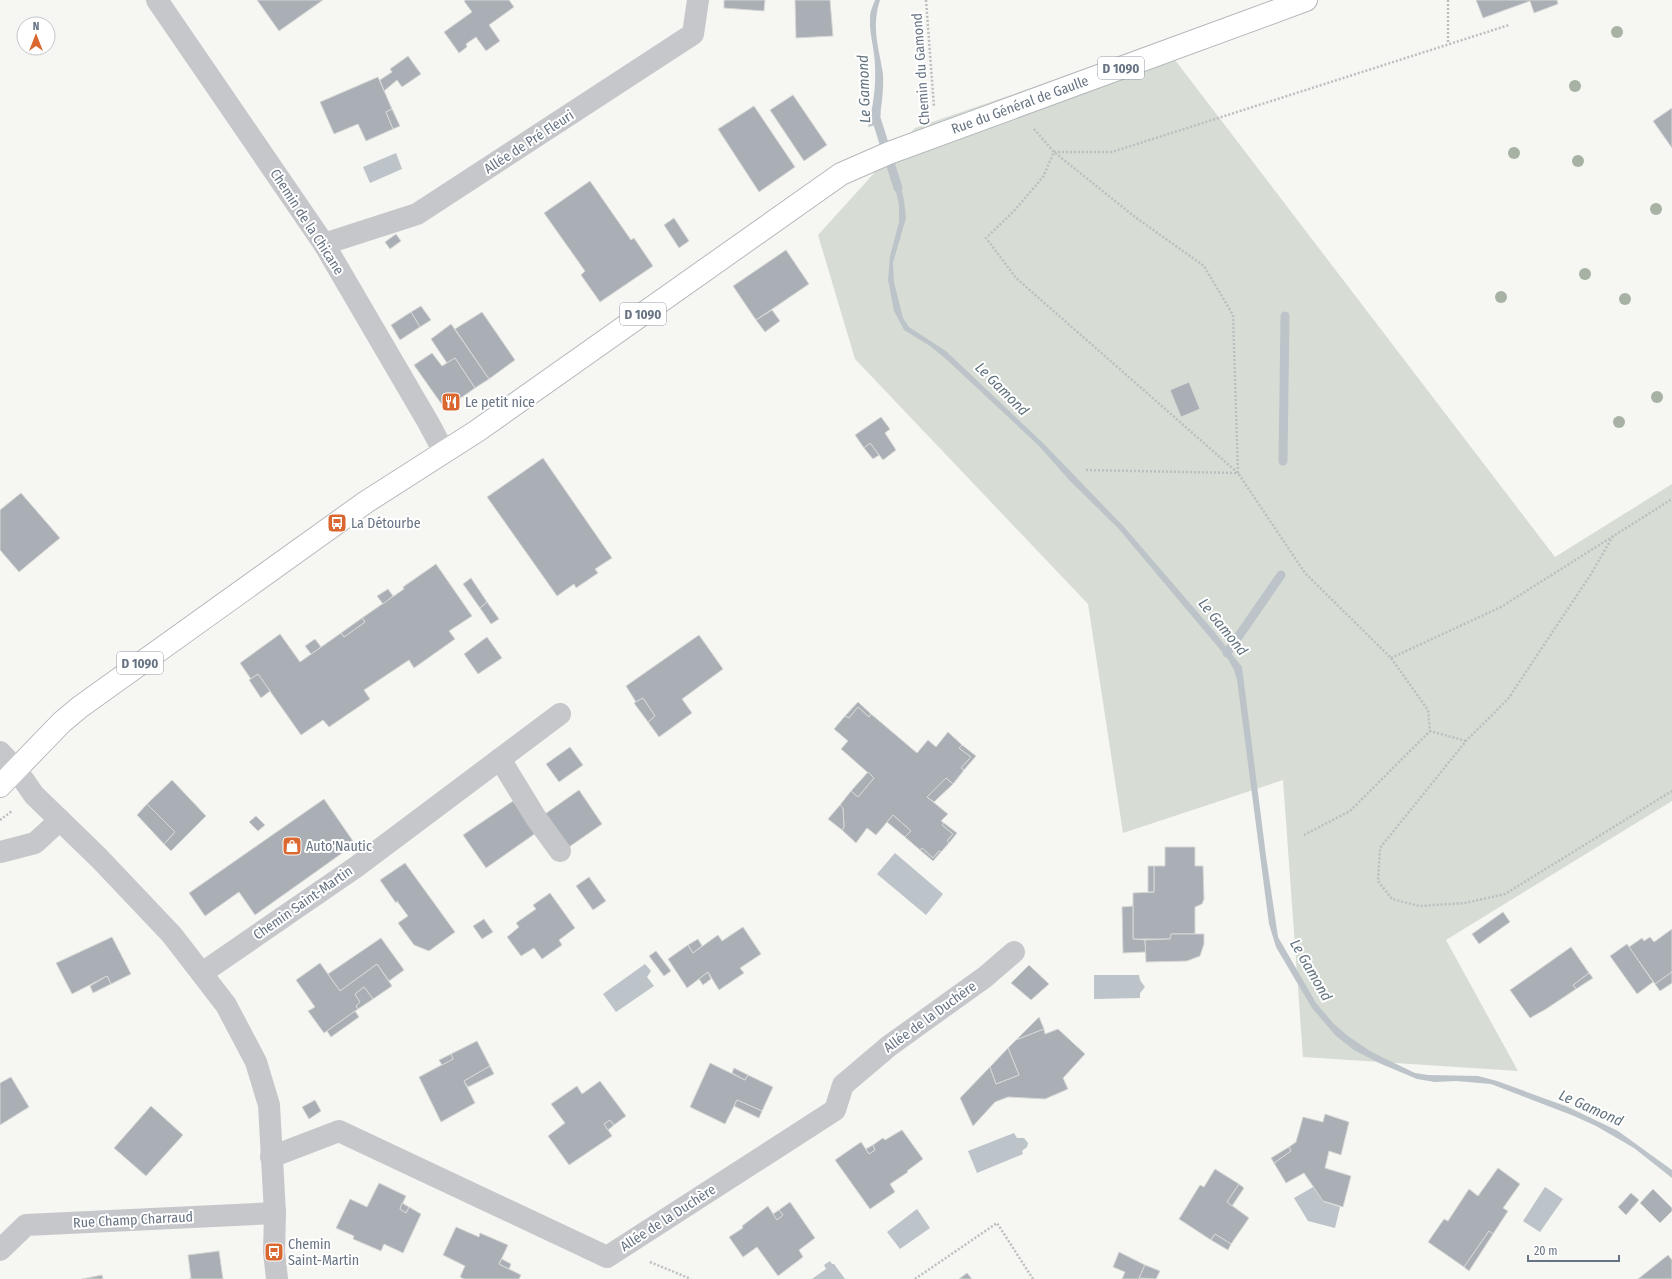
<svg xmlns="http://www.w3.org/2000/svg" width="1672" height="1279" viewBox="0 0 1672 1279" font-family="'Fira Sans Condensed',sans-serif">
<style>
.green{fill:#d7ddd4}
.water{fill:#bcc4ca}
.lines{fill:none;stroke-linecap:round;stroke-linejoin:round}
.stream{stroke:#bcc4ca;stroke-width:9}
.building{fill:#a9afb5;stroke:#d7d8d6}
.primary-casing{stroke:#b5b9bd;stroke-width:24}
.path{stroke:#bcbec0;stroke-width:2.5;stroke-dasharray:2 2;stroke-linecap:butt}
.street{stroke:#c5c7cb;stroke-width:22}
.primary{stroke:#fff;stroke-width:22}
.tree{fill:#a7b2a5}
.labels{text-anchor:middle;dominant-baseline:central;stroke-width:4;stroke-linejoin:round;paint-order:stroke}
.shield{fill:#fff;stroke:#959da8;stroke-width:1}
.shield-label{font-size:13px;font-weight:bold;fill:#677383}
.street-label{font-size:14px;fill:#677383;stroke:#fff}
.poi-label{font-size:14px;fill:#677383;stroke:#fff;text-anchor:start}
.water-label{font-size:15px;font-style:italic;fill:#63747f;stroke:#fff}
</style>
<rect width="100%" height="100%" fill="#f6f6f3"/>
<!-- green -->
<path class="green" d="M1162 43 1555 557 1672 484V801L1446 940 1518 1071 1303 1057 1283 780 1123 833 1088 604 855 359 818 235 915 128Z"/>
<!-- water -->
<g class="water">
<path d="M875 0H880C871 28 879 47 883 74 884 91 881 107 879 124L868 127C873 107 876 88 875 67 875 50 869 34 870 18 870 11 873 6 875 0Z"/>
<path d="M396 153 402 169 370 183 363 167Z"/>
<path d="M898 174 904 200 906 218 893 263 894 282 903 318 909 327 946 351 1044 444 1125 528 1213 630 1242 667 1266 856 1278 937 1316 1003 1334 1024 1348 1036 1370 1051 1390 1061 1415 1073 1428 1075 1478 1076 1497 1081 1568 1107 1618 1131 1672 1170V1178L1634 1148 1596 1126 1574 1116 1491 1084 1456 1081 1435 1082 1417 1079 1379 1063 1354 1050 1336 1036 1312 1008 1276 947 1269 924 1237 680 1234 670 1228 659 1118 528 1070 481 1039 446 947 360 930 346 904 330 894 311 888 280 890 256 899 222V205L893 178Z"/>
<path d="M895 853 943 894 926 915 877 874Z"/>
<path d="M645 964 651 971 647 977 654 986 616 1012 603 994Z"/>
<path d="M1094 975H1139L1140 980 1145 987 1140 993V998L1094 999Z"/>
<path d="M1014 1133 1017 1138H1024L1028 1143 1027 1147 1022 1151 1023 1154 977 1173 968 1151Z"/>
<path d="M1313 1187 1324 1202 1340 1207 1335 1228 1308 1221 1294 1198Z"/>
<path d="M1545 1187 1563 1199 1540 1232 1523 1221Z"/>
<path d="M917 1209 930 1228 900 1249 887 1232Z"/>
<path d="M830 1261 832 1264H834L845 1279H812L826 1269 824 1265Z"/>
</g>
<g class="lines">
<!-- stream -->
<g class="stream">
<path d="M876 112V118L898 188"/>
<path d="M1283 461 1285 316"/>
<path d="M1227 653 1281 575"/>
</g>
</g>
<!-- building -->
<g class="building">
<path d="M257 0H323L279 31Z"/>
<path d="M466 0H509L514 7 489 25 500 41 486 51 476 37 466 44 467 47 459 53 444 32 472 12 464 1Z"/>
<path d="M724 0H765L764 11 724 8Z"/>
<path d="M795 0H830L833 36 796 38Z"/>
<path d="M1476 0H1557L1558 4 1534 13 1530 1 1483 18Z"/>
<path d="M408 56 421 74 402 87 397 80 384 91 380 80 392 72 390 69Z"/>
<path d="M378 77 392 109 386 112 393 129 366 141 358 124 334 134 320 102Z"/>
<path d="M793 95 827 145 804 161 770 110Z"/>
<path d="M754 106 795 167 759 192 718 129Z"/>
<path d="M1672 108V148L1653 121Z"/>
<path d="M392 109 400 126 393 129 386 112Z"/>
<path d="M590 181 631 240 634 238 653 266 600 302 581 275 585 271 544 213Z"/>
<path d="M674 218 689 241 679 248 664 225Z"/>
<path d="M396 234 401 241 390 249 385 242Z"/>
<path d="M786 250 809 284 756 320 733 286Z"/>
<path d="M421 306 431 320 420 327 411 312Z"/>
<path d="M772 310 780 321 765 332 756 320Z"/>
<path d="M411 312 420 327 400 340 391 325Z"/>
<path d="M482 312 515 360 489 379 455 329Z"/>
<path d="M451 324 489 379 475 388 455 358 447 363 431 339Z"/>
<path d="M432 353 442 366 455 358 475 388 445 409 414 365Z"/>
<path d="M1189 382 1200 409 1181 417 1170 390Z"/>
<path d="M881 417 890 429 885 433 896 450 883 460 870 443 864 448 855 435Z"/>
<path d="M870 443 879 455 873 459 864 448Z"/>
<path d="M543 458 612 558 595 569 598 573 576 588 574 584 557 596 487 497Z"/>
<path d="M21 493 60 538 19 572 0 550V510Z"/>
<path d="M436 564 472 616 449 631 455 639 414 668 409 660 364 690 370 699 329 727 323 720 301 735 258 674 251 679 240 663 280 634 300 662 341 633 344 637 365 622 362 618 404 589 403 587Z"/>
<path d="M471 578 487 602 480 608 463 584Z"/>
<path d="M388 589 393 596 383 604 377 596Z"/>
<path d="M487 602 499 619 491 624 480 608Z"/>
<path d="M362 618 365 622 344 637 341 633Z"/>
<path d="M699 635 723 669 682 699 692 713 659 737 648 722 655 716 643 698 636 702 626 686Z"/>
<path d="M487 637 502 658 478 674 464 654Z"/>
<path d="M315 639 321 647 311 654 305 646Z"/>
<path d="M258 674 270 691 261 698 249 680Z"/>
<path d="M643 698 655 716 648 722 634 703Z"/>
<path d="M858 702 871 714 869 717 858 707 849 718 845 716Z"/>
<path d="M858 707 869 717 871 714 917 753 928 740 936 747 948 732 962 745 959 748 971 757 961 768 964 770 953 784 946 778 927 797 948 814 941 821 944 823 942 825 953 834 947 841 949 843 941 852 939 851 933 858 922 848 920 850 905 837 911 831 893 815 876 835 867 828 856 843 842 830 844 827 843 808 840 805 851 791 858 797 874 778 841 749 848 741 834 729 845 716 849 718Z"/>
<path d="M962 745 976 756 964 770 961 768 971 757 959 748Z"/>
<path d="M570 747 583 765 559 782 546 764Z"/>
<path d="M868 772 874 778 858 797 851 791Z"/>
<path d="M946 778 953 784 934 802 927 797Z"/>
<path d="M172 780 206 816 171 851 164 844 175 832 147 804Z"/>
<path d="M579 790 602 824 569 847 545 814Z"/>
<path d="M324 799 355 844 255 915 239 892 205 916 189 893Z"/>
<path d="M513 801 536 833 486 868 463 835Z"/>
<path d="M147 804 175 832 164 844 137 815Z"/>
<path d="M840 805 843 808 844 827 842 830 828 819Z"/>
<path d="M893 815 911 831 905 837 887 822Z"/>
<path d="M256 816 265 825 258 831 249 822Z"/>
<path d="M944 823 957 833 949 843 947 841 953 834 942 825Z"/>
<path d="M1165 847H1195V866H1203L1204 899 1202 904 1195 907V934H1171L1170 939H1133V893L1154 892V866H1165Z"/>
<path d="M922 848 933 858 939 851 941 852 933 861 920 850Z"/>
<path d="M405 863 455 932 429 951 414 945 398 923 408 916 397 901 396 903 380 880Z"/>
<rect x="1148" y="866" width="6" height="26"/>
<path d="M589 877 606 901 593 910 576 886Z"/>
<path d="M550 893 575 928 559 940 562 945 542 959 534 948 521 956 507 937 519 927 516 923 536 909 533 905Z"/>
<path d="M1133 906V939L1145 940 1146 952 1123 953 1122 907Z"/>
<path d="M1503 912 1510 922 1479 944 1472 934Z"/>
<path d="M484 919 493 932 482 939 473 926Z"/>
<path d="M743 927 761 954 740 968 744 973 719 990 708 972 687 988 668 959 688 945 693 953 718 935 722 941Z"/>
<path d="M1672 929V972L1655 984 1629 947 1642 938 1644 941 1650 937 1654 942Z"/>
<path d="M1171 934H1204V944L1200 956 1187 961 1146 962 1145 940 1170 939Z"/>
<path d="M112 937 131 974 111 984 107 976 72 994 56 963Z"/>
<path d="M381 938 404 970 389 981 377 964 340 991 328 974Z"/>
<path d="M698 939 702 946 693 953 688 945Z"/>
<path d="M1627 944 1653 982 1637 994 1610 956Z"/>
<path d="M1571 947 1589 973 1573 985 1576 989 1546 1009 1530 1018 1510 990Z"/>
<path d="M656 951 671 971 664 976 649 956Z"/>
<path d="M320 963 340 991 377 964 392 986 373 999 364 987 355 994 360 1002 356 1006 358 1009 324 1033 308 1011 315 1007 296 980Z"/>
<path d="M1029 965 1049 984 1031 1000 1011 983Z"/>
<path d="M708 972 711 979 703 985 699 979Z"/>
<path d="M1672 972V983L1660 991 1655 984Z"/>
<path d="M1589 973 1593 978 1576 989 1573 985Z"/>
<path d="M107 976 111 984 93 993 90 986Z"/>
<path d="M364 987 373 999 358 1009 356 1006 360 1002 355 994Z"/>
<path d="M355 1011 359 1017 331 1037 327 1031Z"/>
<path d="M1039 1017 1044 1029 1016 1040Z"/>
<path d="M1044 1029 1045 1034 1058 1029 1085 1054 1063 1078 1068 1089 1045 1099 1008 1097 995 1102 973 1126 960 1098 990 1067 996 1084 1019 1075 1008 1048 1016 1040Z"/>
<path d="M477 1041 490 1066 464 1081 475 1103 441 1122 419 1077 453 1059 451 1054Z"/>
<path d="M1008 1048 1019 1075 996 1084 990 1067Z"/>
<path d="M451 1054 453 1059 442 1065 439 1060Z"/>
<path d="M710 1063 745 1080 748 1075 773 1087 762 1111 737 1100 725 1124 690 1107Z"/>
<path d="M490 1066 494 1074 468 1087 464 1081Z"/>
<path d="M734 1068 748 1075 745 1080 732 1073Z"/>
<path d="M11 1077 29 1107 0 1125V1083Z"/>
<path d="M600 1081 626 1116 614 1125 610 1120 604 1124 612 1136 569 1165 548 1136 565 1123 551 1104 577 1086 582 1094Z"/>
<path d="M315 1100 321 1111 309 1119 302 1107Z"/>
<path d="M737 1100 762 1111 759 1118 734 1106Z"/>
<path d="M151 1106 183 1135 146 1176 114 1148Z"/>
<path d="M1325 1114 1349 1122 1341 1155 1329 1151 1325 1168 1351 1176 1343 1207 1323 1201 1304 1173 1286 1183 1274 1163 1291 1151 1289 1147 1296 1142 1303 1117 1323 1122Z"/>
<path d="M610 1120 614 1125 608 1130 604 1124Z"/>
<path d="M902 1130 923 1159 907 1171 908 1172 890 1184 895 1192 870 1209 835 1160 861 1142 869 1154 875 1150 873 1145 883 1138 885 1140Z"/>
<path d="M873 1145 875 1150 869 1154 866 1149Z"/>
<path d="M1289 1147 1291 1151 1274 1163 1271 1158Z"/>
<path d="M1498 1168 1520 1184 1503 1208 1508 1211 1493 1234 1489 1231 1464 1267 1428 1242 1444 1219 1448 1221 1469 1189 1478 1196Z"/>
<path d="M1215 1169 1239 1184 1227 1202 1249 1218 1231 1244 1215 1234 1211 1240 1179 1219 1200 1185 1204 1187Z"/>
<path d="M379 1183 406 1196 400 1209 406 1213 409 1207 421 1214 403 1253 384 1244 381 1251 353 1239 354 1236 336 1228 350 1199 367 1207Z"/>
<path d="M1239 1184 1244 1188 1232 1206 1227 1202Z"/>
<path d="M1653 1189 1672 1208V1211L1660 1223 1640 1203Z"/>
<path d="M1631 1193 1639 1200 1626 1215 1618 1207Z"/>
<path d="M790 1202 815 1238 799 1250 803 1257 778 1276 757 1247 743 1257 729 1237 743 1228 742 1226 768 1206 777 1220 783 1215 779 1210Z"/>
<path d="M402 1203 409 1207 406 1213 400 1209Z"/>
<path d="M779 1210 783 1215 777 1220 773 1214Z"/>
<path d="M456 1227 479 1237 480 1233 508 1245 499 1264 521 1275 519 1279H464L460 1277 465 1266 443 1255Z"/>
<path d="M1489 1231 1493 1234 1469 1271 1464 1267Z"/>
<path d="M1215 1234 1231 1244 1228 1250 1211 1240Z"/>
<path d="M219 1251 223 1279H189H191L188 1255Z"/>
<path d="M1119 1252 1145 1265 1139 1278 1142 1279H1122L1125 1272 1113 1267Z"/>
<path d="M1668 1255 1672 1260V1279H1638Z"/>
<path d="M502 1259 511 1264 509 1269 499 1264Z"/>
<path d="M1145 1265 1160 1271 1156 1279 1139 1278Z"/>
<path d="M967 1273 972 1279H959Z"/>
<path d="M102 1275 103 1279H82Z"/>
</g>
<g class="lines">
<defs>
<path id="primary" d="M0 786 62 722 80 707 366 502 477 431 841 174 889 153 1306 0"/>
</defs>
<!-- primary casing -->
<use href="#primary" class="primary-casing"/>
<!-- path -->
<g class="path">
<path d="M926 0 934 107"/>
<path d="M1448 0V44"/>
<path d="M1034 129 1054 152 1135 217 1204 266 1233 315 1238 473 1084 470"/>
<path d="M1613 536 1591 574 1508 699 1466 741 1380 848 1378 881 1392 899 1419 906 1465 903 1505 894 1672 791"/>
<path d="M1391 658 1501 607 1672 499"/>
<path d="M1466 741 1430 731 1428 710 1391 658 1305 573 1238 473 1016 278 986 238 1014 211 1043 177 1054 152H1112L1509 25"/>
<path d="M0 820 12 811"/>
<path d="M1304 835 1350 811 1430 731"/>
<path d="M650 1262 691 1279"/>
<path d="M915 1279 997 1223 1033 1279"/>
</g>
<!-- street -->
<g class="street">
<path d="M157 0 324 244 428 422 444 452"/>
<path d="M324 244 417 214 693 34 698 0"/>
<path d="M0 752 16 769 34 795 99 858 172 935 226 1005 256 1062 269 1105 275 1213 274 1252 277 1279"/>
<path d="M500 759 536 818 560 851"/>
<path d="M0 852 35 843 60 820"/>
<path d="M202 973 356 867 560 714"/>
<path d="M271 1157 339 1131 607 1257 835 1110 843 1085 889 1046 985 977 1014 952"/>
<path d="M0 1250 26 1225 275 1213"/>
</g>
<!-- primary -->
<use href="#primary" class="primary"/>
</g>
<!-- trees -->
<g class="tree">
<circle cx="1617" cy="32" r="6"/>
<circle cx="1575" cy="86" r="6"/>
<circle cx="1514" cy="153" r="6"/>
<circle cx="1578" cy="161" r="6"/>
<circle cx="1656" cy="209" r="6"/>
<circle cx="1585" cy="274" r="6"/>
<circle cx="1501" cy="297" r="6"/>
<circle cx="1625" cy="299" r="6"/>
<circle cx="1657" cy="397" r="6"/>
<circle cx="1619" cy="422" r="6"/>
</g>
<!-- icons -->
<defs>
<symbol id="restaurant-square" viewBox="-11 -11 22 22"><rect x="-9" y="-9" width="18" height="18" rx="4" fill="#da672f" stroke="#fff"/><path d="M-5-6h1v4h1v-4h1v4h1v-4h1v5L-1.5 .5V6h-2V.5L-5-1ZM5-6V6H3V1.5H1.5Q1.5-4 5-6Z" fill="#fff"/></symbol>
<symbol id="bus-square" viewBox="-11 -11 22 22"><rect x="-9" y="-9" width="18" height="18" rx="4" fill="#da672f" stroke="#fff"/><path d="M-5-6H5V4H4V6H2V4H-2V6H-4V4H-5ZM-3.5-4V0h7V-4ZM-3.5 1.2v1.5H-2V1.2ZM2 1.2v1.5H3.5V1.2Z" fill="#fff"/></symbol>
<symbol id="shop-square" viewBox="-11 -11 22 22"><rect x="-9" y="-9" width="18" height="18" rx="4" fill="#da672f" stroke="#fff"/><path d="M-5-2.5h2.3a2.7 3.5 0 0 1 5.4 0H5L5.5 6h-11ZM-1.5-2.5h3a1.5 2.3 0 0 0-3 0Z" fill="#fff"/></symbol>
</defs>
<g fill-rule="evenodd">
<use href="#restaurant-square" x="440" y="391" width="22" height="22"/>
<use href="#bus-square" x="326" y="512" width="22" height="22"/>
<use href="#shop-square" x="281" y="835" width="22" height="22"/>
<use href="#bus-square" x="263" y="1241" width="22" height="22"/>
</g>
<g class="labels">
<!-- shield labels -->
<g class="shield">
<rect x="1098" y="57" width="46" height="22" rx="3"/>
<rect x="620" y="303" width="46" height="22" rx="3"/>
<rect x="117" y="652" width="46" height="22" rx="3"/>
</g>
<g class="shield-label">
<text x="1121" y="68">D 1090</text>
<text x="643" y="314">D 1090</text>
<text x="140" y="663">D 1090</text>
</g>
<!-- street labels -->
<g class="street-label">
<text transform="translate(921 69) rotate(-94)">Chemin du Gamond</text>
<text transform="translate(1020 105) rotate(-20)">Rue du Général de Gaulle</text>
<text transform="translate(529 142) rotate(-33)">Allée de Pré Fleuri</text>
<text transform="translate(307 222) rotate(57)">Chemin de la Chicane</text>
<text transform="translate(303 903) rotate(-35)">Chemin Saint-Martin</text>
<text transform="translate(930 1017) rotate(-36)">Allée de la Duchère</text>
<text transform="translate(668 1218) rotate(-33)">Allée de la Duchère</text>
<text transform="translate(133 1220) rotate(-3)">Rue Champ Charraud</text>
</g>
<!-- poi labels -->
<g class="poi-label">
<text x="465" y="402">Le petit nice</text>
<text x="351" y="523">La Détourbe</text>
<text x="306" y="846">Auto'Nautic</text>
<text x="288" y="1244">Chemin<tspan x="288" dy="16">Saint-Martin</tspan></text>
</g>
<!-- water labels -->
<g class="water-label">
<text transform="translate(864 89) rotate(-92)">Le Gamond</text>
<text transform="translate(1002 389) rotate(45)">Le Gamond</text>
<text transform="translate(1223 627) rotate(51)">Le Gamond</text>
<text transform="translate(1311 970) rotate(60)">Le Gamond</text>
<text transform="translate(1591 1108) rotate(24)">Le Gamond</text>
</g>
</g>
<!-- north arrow -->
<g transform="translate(36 36)"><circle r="19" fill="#ffffff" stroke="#c2c7cd"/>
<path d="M0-3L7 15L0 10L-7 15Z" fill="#da672f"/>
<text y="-6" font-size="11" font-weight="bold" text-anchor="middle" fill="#677383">N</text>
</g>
<!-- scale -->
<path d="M1528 1255v6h91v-6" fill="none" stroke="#677383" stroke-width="2"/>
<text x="1534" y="1255" font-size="12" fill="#677383" stroke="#ffffff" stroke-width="3" paint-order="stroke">20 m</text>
</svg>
